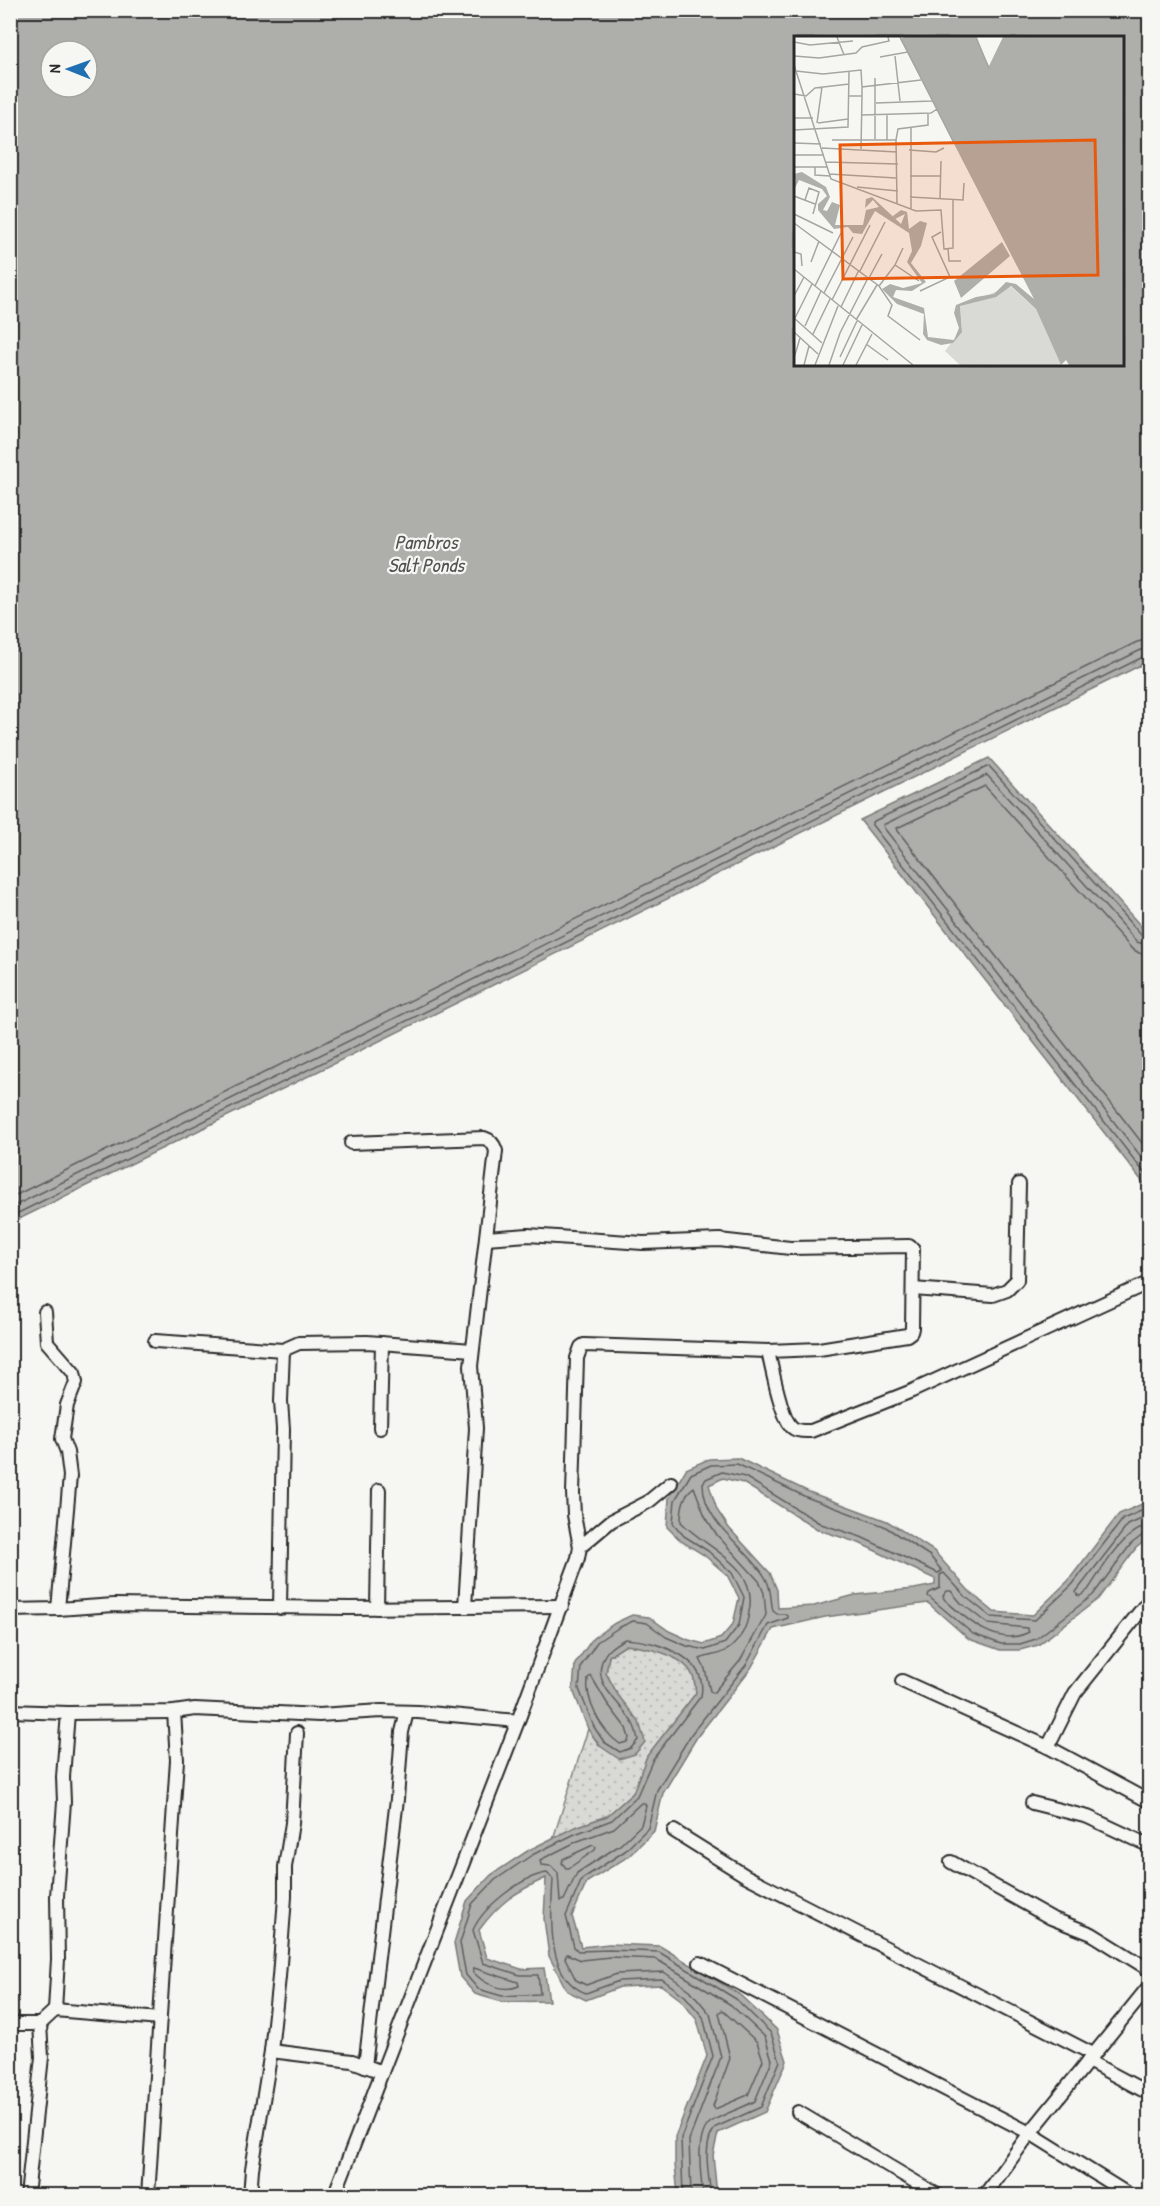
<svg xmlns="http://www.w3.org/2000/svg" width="1160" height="2206" viewBox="0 0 1160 2206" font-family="'Patrick Hand',sans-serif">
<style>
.grass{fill:url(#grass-dots);stroke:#828280;stroke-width:1.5}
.water{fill:#aeaeab;stroke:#7a7a78;stroke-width:1.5;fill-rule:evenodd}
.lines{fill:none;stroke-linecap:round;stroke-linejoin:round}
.shore{stroke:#5f5f5e;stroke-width:1.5}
.minor-casing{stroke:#2b2b2b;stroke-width:16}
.minor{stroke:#f6f6f2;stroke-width:12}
.labels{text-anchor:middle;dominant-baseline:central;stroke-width:4.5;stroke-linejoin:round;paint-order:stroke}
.water-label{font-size:20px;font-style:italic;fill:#525251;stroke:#f6f6f2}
.inset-road{fill:none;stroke:#a5a5a2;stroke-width:1.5}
.view{fill:#e8590c;fill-opacity:0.15;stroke:#e8590c;stroke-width:3}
.inset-edge{fill:none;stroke:#2b2b2b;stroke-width:3}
</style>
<defs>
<pattern id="grass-dots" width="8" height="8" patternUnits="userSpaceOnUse" patternTransform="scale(1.5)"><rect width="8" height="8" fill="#d9d9d5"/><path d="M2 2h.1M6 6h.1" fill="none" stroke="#babab7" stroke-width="1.8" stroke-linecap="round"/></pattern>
</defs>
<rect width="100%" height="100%" fill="#f6f6f2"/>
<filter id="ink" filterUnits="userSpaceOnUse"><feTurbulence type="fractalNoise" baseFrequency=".0167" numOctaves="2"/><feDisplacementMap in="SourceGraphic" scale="12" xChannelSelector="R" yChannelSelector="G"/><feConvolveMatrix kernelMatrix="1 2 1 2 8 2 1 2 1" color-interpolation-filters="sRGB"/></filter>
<g filter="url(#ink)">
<!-- grass -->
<path class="grass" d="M626 1645C645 1647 682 1653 692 1674 695 1679 695 1687 696 1693L647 1756 633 1793 607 1816 573 1828 553 1839 588 1729 600 1746 618 1695 606 1673 609 1656Z"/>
<!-- water -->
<g class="water">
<path d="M11 10 1149 11V661L11 1223ZM796 38H1122V364H796ZM51 51H87V87H51Z"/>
<path d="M989 758 1149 935V1190L860 820Z"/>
<path d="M738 1458 809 1492 887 1521 934 1551 970 1592 994 1612 1033 1615 1068 1581 1119 1514 1149 1501V1538L1136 1548 1098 1599 1038 1645 1020 1650H1000L969 1639 928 1603 825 1617 773 1629 751 1668 697 1737 663 1793 654 1831 629 1856 587 1882 572 1916 581 1947 609 1944 660 1946 739 1994 777 2030 787 2061 765 2112 718 2133 713 2155 717 2195H678L675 2165V2137L707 2056 697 2020 681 2000 661 1985 620 1987 586 2000 567 1991 549 1956 544 1919 546 1878C515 1892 500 1902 479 1930L487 1958 521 1969 544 1968 549 2001 502 2002 475 1994 460 1977 454 1943 467 1901 491 1875 529 1850 573 1828 607 1816 633 1793 647 1756 696 1693C695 1687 695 1679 692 1674 682 1654 645 1647 626 1645L609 1656 606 1673 618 1695 639 1722 645 1742 635 1754 619 1759 600 1746 588 1729 573 1690 575 1664 593 1638 615 1623 632 1615 649 1617 669 1631 689 1640 704 1644 721 1638 733 1624 739 1598 727 1575 704 1555 681 1541 667 1527 669 1498 686 1469 709 1459ZM723 1478 743 1483 819 1530 859 1543 935 1579V1585L914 1589 855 1595 814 1606 778 1608 777 1590 770 1573 729 1528 717 1510 709 1485Z"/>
</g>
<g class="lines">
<!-- shore -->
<g class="shore">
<path d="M1150 939 1142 936 989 766 872 822V825L1150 1180"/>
<path d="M1150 946 1137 942 987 775 883 825 884 828 1150 1168"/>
<path d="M1150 955 1139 953 1131 948 985 786 897 828 898 831 1150 1153"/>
<path d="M10 1198 1137 642 1150 639"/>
<path d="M10 1208 1141 650 1150 648"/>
<path d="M10 1217 1145 656H1150"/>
<path d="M694 1487 705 1516 717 1535 759 1581 764 1593 766 1615 740 1661 713 1693 710 1691 705 1669 700 1659C708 1655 722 1655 730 1648 742 1638 747 1627 749 1612 759 1564 707 1550 681 1522 681 1508 683 1495 694 1487Z"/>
<path d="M1150 1507 1123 1519 1072 1585 1035 1620 991 1617 966 1597 944 1573 940 1575V1588L929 1593 928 1596 973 1634 1001 1644H1020L1036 1639 1093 1595 1131 1544 1144 1534H1150"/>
<path d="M1150 1515 1128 1525 1076 1592 1077 1595 1080 1596 1088 1590C1100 1572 1126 1527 1150 1526"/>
<path d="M947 1591H951L961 1603 988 1624 1027 1628 1029 1632C997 1649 965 1618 944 1599L943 1596Z"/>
<path d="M591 1676 607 1703 626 1728 629 1738 627 1742 620 1744C601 1731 585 1701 588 1678Z"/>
<path d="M641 1803H644L646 1806 641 1825 620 1845 577 1873 564 1900 560 1901 558 1873 551 1866 541 1865 540 1860 578 1841 614 1828Z"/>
<path d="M593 1845 596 1847 595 1850 569 1868H566L562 1863 563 1859Z"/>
<path d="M474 1968 518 1982 519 1986C503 1993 484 1984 473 1972Z"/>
<path d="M722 2010 757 2042 763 2060 748 2095 715 2109 713 2106 730 2058 719 2013Z"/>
<path d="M683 2196 681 2138 713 2056 703 2017 685 1996 662 1979 619 1981 586 1993C545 1978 551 1915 553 1879L547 1873C522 1876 483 1907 473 1930L483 1963 520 1975H538L540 1994 502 1996 478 1989 466 1975 460 1943 472 1904 495 1880 532 1855 575 1834 612 1820 637 1796 653 1759 701 1696C709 1656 656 1641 625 1639 613 1645 604 1651 601 1665 596 1689 625 1706 634 1726 636 1730 637 1735 638 1740L631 1748 620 1752 604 1742 594 1727 579 1689 581 1666 597 1642 618 1628 633 1621 647 1623 666 1637 687 1646 705 1650 725 1643 739 1625 744 1597 732 1573 708 1551 684 1536 673 1523 675 1500 691 1474 711 1465 737 1464 806 1497 884 1526 930 1556 942 1571 938 1573 861 1537 821 1524 745 1477 722 1472 706 1479 703 1483C703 1526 749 1547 766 1579 772 1590 770 1599 773 1611L777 1614H786L788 1618 768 1625 746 1665 692 1733 657 1790 648 1828 625 1851 582 1879 566 1916 574 1947 578 1951 610 1950 659 1952 736 1999 771 2033 780 2061 761 2107 716 2127C701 2144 709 2175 711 2196"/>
<path d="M691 2196 689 2140 721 2057 710 2014 690 1990 664 1972 617 1974 586 1985 576 1980 565 1958 567 1954 581 1960 610 1957 656 1959 731 2005 765 2037 772 2060 755 2101C741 2109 724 2113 711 2122 694 2134 701 2177 703 2196"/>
</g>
<defs>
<g id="minor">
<path d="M351 1143 484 1138C491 1140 494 1144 496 1151L471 1366 476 1428 465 1607"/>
<path d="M913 1289 993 1295 1007 1290 1017 1280 1019 1184"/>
<path d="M45 1312 47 1342 74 1373 76 1382 67 1405 62 1439 67 1452 70 1476 58 1609"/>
<path d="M155 1341 283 1350 299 1343 367 1342 472 1350"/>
<path d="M768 1351C771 1365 782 1421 793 1428 798 1432 806 1431 811 1431L912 1391 1150 1282"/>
<path d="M380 1428 382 1343"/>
<path d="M580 1547 611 1521 648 1502 671 1483"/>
<path d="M1150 1599 1075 1693 1048 1747 1150 1802"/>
<path d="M280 1608 283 1429 281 1401 283 1350"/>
<path d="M377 1608 379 1490"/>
<path d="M10 1610 58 1609 114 1605 349 1608 562 1606"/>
<path d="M902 1681 1048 1747"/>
<path d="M10 1711 68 1713 174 1712 195 1709 319 1715 381 1711 418 1712 518 1721"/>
<path d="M1032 1803 1088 1817 1150 1846"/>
<path d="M674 1831 746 1876 1093 2054"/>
<path d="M951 1862 1051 1918 1092 1934 1150 1970"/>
<path d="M700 1963 1030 2133 1131 2196"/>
<path d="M55 2010 160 2019"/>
<path d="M10 2024H40L55 2010 58 1959 57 1896 64 1802 63 1777 68 1713"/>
<path d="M271 2051 352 2061 382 2072"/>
<path d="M1088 2061 1150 2094"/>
<path d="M365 2066 397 1799 402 1732 407 1712"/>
<path d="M798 2112 939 2196"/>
<path d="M27 2196 42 2057 40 2024"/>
<path d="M148 2196 177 1760 174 1712"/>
<path d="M250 2196 252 2169 271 2051 279 1977 285 1897V1867L292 1823 297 1733"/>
<path d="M334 2196 518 1721 578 1558 580 1547 574 1515 573 1493 577 1358 581 1347 584 1345 768 1351 819 1349 907 1335 911 1332 912 1328 913 1249 909 1246 790 1248 719 1240 643 1243 528 1235 486 1238"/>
<path d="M984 2196 1030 2133 1150 1985"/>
</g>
</defs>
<!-- minor casing -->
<use href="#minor" class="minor-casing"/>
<!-- minor -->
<use href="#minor" class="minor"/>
</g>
</g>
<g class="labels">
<!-- water labels -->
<g class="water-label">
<text x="426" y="541">Pambros<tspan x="426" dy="23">Salt Ponds</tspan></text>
</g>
</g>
<!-- overview -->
<g transform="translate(794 36)">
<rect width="330" height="330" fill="#f6f6f2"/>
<path d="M216 250 242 273 267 329H166L151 315 168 293 166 270Z" fill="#d9d9d5"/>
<path d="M110 1H182L195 30 209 1H330V329H275L272 324 267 329 242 273 217 250 202 261 166 270 168 296 159 307 147 309 133 304 129 298 130 278 103 268 88 253 96 248 109 252 128 247 113 226 118 215 115 197 81 175 68 198 59 197 54 191 40 193 24 174V168L33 160 28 153 5 144 0 154V138L8 136 32 151 36 161 29 174 33 175 38 166 46 169 41 189H69L72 174 85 171 79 164 71 172 72 163 78 161 107 188 111 178 101 183 99 180 107 174 113 176 115 193 126 185 133 187 127 210 117 227 132 246 118 255 102 254 99 261 130 272 134 301 160 304 165 292 160 277 162 269 182 261 200 258 212 246 222 248 240 263 106 3ZM208 206 216 220 167 262 160 245Z" fill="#aeaeab"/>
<path class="inset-road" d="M43 1 50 19M182 1 195 33M0 6 16 9 59 5M114 16 160 107M0 20 25 22 62 17 68 11 95 5 94 1M101 20 106 65M86 21 114 16 106 1M0 29 37 143 122 175 147 174 150 213 159 212V163M2 35 29 38 67 34 68 51M0 58 12 60 21 52 55 48M54 60H68L67 113M68 60V51L127 44M82 67 138 65M68 79 137 77 143 73M0 82H19M23 87 28 51M24 87 54 83M117 91V173M0 94 54 91 55 36M81 103V42M102 103 103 168M38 104H102L104 93 134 89V78M93 104V78M0 107 27 108M28 112 103 116M115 114 142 116 150 112M0 119H30M32 126 104 128M0 131H34M21 131V139L36 140M35 138 102 142M116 140H146M63 151 104 155M0 160 21 168M116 161 169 164 170 147M146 162 147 125M11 164 15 152 25 156 19 178M0 178 39 197M0 187 85 250 98 269 94 280 126 304M154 213 155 225H167M0 216 7 218 8 230M17 226 25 205M101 229 109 212M0 233 119 329M66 235 91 186M75 242 88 218M21 250 47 197M85 250 101 229 125 245M126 255 156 241 138 201 147 196M30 257 59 201M0 260 10 241M38 264 76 189M47 271 65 234M0 282 28 307M1 282 18 248M62 284 83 249M11 290 27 255M0 296 24 318M19 298 36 263M72 308 94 324M46 321 63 285M0 322 6 302M10 329 15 310M21 329 44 270M35 329 46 297 74 242M49 329 68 289M62 329 78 298"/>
<path class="view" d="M301 104 304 239 49 243 46 109Z"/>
<rect width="330" height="330" class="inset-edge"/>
</g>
<!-- margin -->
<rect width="1160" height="2206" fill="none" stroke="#f6f6f2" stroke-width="36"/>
<rect x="18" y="18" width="1124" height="2170" fill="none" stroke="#2b2b2b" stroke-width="2" filter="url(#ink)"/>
<!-- north arrow -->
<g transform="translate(69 69) rotate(271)"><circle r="28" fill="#f6f6f2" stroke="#a5a5a2" stroke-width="1.5"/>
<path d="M0-4.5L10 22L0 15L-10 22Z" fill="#1f6fb2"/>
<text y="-9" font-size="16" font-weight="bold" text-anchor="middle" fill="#2b2b2b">N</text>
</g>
</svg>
